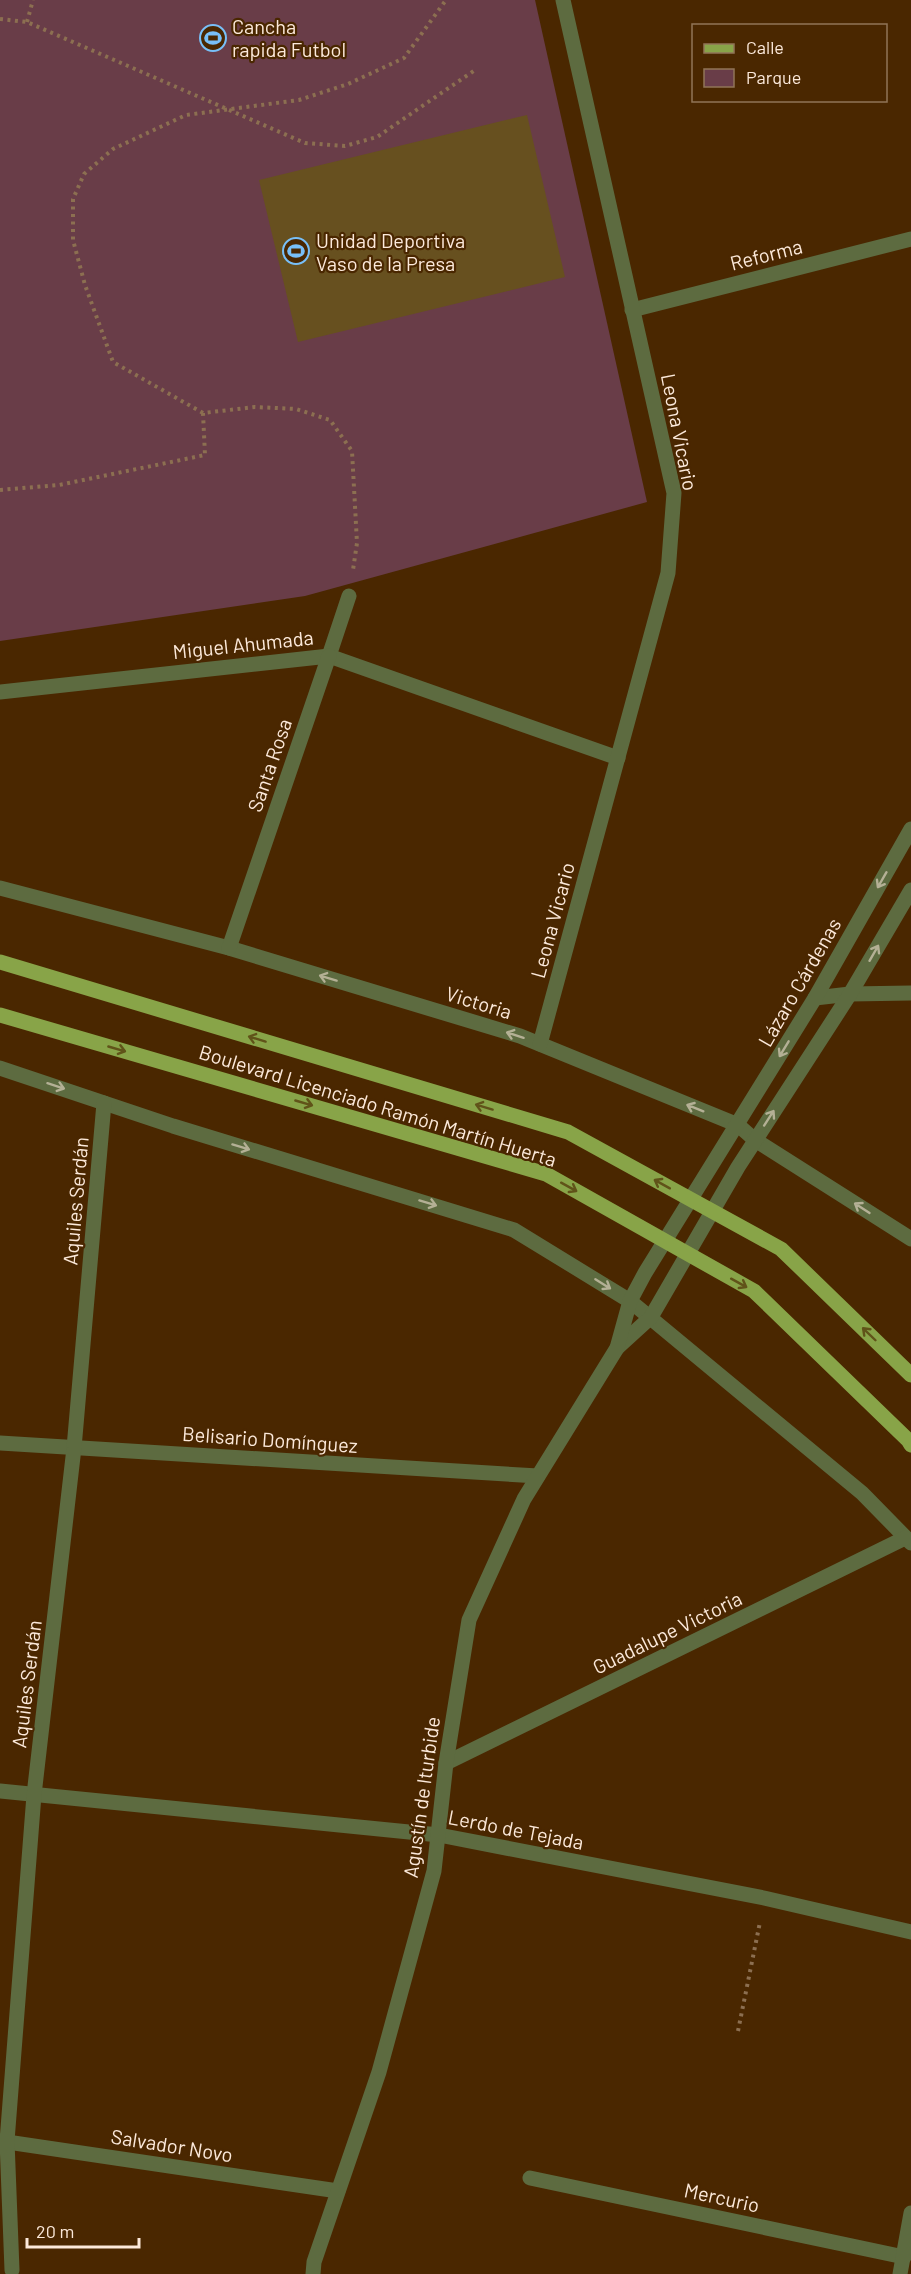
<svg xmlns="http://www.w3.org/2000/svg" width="911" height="2274" viewBox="0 0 911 2274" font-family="Barlow,sans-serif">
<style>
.green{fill:#693d48}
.building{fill:#67501f}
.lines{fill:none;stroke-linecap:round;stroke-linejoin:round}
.path{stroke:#8c6f51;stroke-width:4;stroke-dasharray:3 4.5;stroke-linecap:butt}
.service{stroke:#5d6b40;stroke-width:15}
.minor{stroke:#5d6b40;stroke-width:15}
.tertiary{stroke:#5d6b40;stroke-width:15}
.primary{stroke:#88a448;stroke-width:15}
.oneway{stroke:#b4b095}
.oneway2{stroke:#605319}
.labels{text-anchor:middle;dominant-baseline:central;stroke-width:4.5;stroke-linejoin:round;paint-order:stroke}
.poi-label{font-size:20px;fill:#fce9da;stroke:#4a2700;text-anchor:start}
.street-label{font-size:20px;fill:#fce9da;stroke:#4a2700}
</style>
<rect width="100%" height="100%" fill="#4a2700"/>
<!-- green -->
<path class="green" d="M0 0H535L647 502 305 596 0 641Z"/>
<!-- building -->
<path class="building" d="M527 115 565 277 298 342 259 180Z"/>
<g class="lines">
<!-- path -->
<g class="path">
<path d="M0 19 27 22 305 143 345 146 377 137 475 70"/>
<path d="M27 22 33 0"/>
<path d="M203 413 113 362 85 285 73 240V199L84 174 113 149 186 115 299 100 348 84 404 58 446 0"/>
<path d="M0 490 59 485 205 455 203 413 255 407 296 409 330 420 352 451 357 543 353 570"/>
<path d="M738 2031 760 1922"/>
</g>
<!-- service -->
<path class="service" d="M329 656 349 596"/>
<!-- minor -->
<g class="minor">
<path d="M632 310 911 239"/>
<path d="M0 692 329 656 618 758"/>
<path d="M0 888 229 948 520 1036 738 1125 755 1140 911 1239"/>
<path d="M229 948 329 656"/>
<path d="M815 998 850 994 911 993"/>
<path d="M540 1044 668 573 674 493 563 0"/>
<path d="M0 1068 173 1126 514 1230 630 1301 862 1493 911 1543"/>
<path d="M0 1443 538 1476"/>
<path d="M446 1763 905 1538"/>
<path d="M0 1791 439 1835 764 1898 911 1932"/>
<path d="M0 2141 338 2191"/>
<path d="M530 2178 904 2257"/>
<path d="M12 2270 7 2141 34 1795 74 1448 104 1103"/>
<path d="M900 2274 911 2213"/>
</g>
<!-- tertiary -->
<g class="tertiary">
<path d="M617 1348 651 1317 738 1167 850 994 911 890"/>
<path d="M313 2274 314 2262 379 2072 434 1871 446 1763 469 1620 524 1499 617 1348 630 1301 645 1273 815 998 911 829"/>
</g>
<!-- primary -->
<g class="primary">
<path d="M0 962 568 1132 781 1249 911 1375"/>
<path d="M0 1015 546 1174 754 1291 908 1440 911 1445"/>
</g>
</g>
<!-- one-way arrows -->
<defs><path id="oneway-shaft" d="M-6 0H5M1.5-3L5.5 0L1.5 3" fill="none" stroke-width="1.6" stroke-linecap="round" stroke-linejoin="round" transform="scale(1.5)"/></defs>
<g class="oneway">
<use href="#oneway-shaft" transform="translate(882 880) rotate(120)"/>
<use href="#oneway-shaft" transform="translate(874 953) rotate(-60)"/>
<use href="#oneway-shaft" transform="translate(328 978) rotate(-163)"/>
<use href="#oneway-shaft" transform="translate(515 1035) rotate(-162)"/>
<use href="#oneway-shaft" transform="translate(784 1049) rotate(121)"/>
<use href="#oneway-shaft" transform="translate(56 1086) rotate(18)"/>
<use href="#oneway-shaft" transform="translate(695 1108) rotate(-158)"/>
<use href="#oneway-shaft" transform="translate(769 1118) rotate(-57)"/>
<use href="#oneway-shaft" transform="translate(241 1147) rotate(17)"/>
<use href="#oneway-shaft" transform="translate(428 1203) rotate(17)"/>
<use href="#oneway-shaft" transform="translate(862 1208) rotate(-147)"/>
<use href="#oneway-shaft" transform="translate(603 1284) rotate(32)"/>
</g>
<g class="oneway2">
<use href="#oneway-shaft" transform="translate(257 1039) rotate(-163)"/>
<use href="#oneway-shaft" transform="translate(117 1049) rotate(16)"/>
<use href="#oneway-shaft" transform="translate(304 1103) rotate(16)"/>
<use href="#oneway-shaft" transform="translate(484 1107) rotate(-163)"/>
<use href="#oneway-shaft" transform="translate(662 1184) rotate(-151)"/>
<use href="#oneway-shaft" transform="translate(569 1187) rotate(29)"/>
<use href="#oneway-shaft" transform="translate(739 1283) rotate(29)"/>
<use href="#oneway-shaft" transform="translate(869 1334) rotate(-136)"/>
</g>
<!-- icons -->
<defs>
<symbol id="stadium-ring" viewBox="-11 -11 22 22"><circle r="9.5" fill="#4a2700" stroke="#78bff7" stroke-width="1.5"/><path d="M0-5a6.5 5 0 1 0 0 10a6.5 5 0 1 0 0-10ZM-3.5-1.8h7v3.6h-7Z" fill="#78bff7"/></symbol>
</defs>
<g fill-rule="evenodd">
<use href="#stadium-ring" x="198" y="23" width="30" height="30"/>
<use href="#stadium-ring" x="281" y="236" width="30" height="30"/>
</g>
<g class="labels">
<!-- poi labels -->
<g class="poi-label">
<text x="232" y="26">Cancha<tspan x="232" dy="23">rapida Futbol</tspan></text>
<text x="316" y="240">Unidad Deportiva<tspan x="316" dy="23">Vaso de la Presa</tspan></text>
</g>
<!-- street labels -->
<g class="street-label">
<text transform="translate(766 254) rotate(-14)">Reforma</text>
<text transform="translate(680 432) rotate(79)">Leona Vicario</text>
<text transform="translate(243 644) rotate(-6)">Miguel Ahumada</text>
<text transform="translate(269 765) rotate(-71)">Santa Rosa</text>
<text transform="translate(552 920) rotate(-75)">Leona Vicario</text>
<text transform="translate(799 982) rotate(-60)">Lázaro Cárdenas</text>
<text transform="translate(479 1002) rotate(17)">Victoria</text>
<text transform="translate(378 1105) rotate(17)">Boulevard Licenciado Ramón Martín Huerta</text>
<text transform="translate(75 1201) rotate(-85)">Aquiles Serdán</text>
<text transform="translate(270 1439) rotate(4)">Belisario Domínguez</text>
<text transform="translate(667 1632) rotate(-26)">Guadalupe Victoria</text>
<text transform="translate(26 1684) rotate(-83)">Aquiles Serdán</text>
<text transform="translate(421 1797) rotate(-82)">Agustín de Iturbide</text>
<text transform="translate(516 1829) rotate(11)">Lerdo de Tejada</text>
<text transform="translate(172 2145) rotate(9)">Salvador Novo</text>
<text transform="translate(722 2197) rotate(12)">Mercurio</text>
</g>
</g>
<!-- legend -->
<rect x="692" y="24" width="195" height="78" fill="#4a2700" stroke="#917557" stroke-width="1.5"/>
<rect x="704" y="44" width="30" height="9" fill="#88a448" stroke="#917557" stroke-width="1.5"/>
<text x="746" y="54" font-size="18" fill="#fce9da">Calle</text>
<rect x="704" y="69" width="30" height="18" fill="#693d48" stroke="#917557" stroke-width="1.5"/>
<text x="746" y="84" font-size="18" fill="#fce9da">Parque</text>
<!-- scale -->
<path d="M27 2238v9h112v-9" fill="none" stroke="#fce9da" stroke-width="3"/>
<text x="36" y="2238" font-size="18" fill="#fce9da" stroke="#4a2700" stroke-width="4.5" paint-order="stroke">20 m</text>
</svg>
